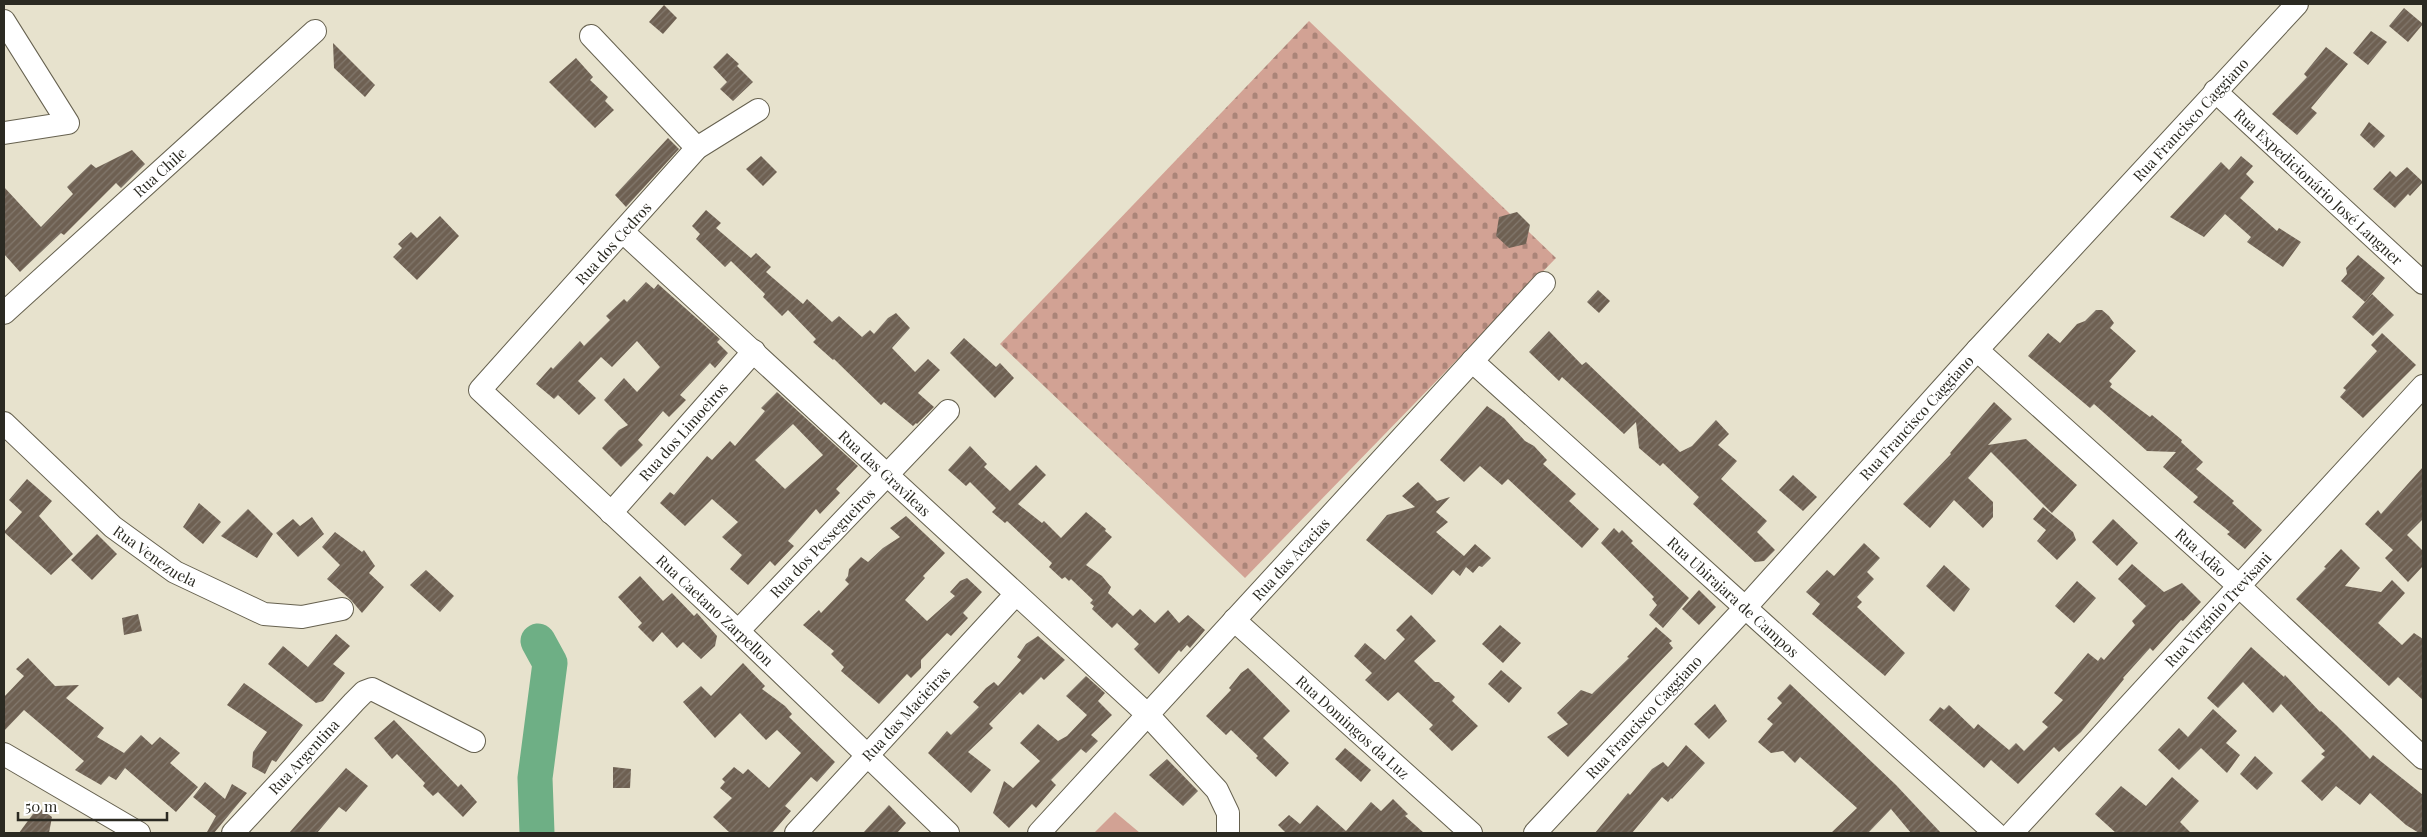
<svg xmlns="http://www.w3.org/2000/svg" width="2427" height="837" viewBox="0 0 2427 837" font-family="'Playfair Display',serif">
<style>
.green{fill:#d2a294}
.cemetery{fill:url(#cemetery-stones)}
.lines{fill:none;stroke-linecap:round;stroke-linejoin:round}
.river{stroke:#6eaf85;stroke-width:35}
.building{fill:url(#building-hatch);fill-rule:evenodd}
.minor-casing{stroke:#66614f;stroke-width:24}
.minor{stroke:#fff;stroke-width:22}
.labels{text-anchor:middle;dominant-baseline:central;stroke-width:5;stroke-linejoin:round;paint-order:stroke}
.street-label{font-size:15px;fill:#2b2a22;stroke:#fff}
</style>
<defs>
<pattern id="cemetery-stones" width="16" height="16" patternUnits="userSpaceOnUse" patternTransform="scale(1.25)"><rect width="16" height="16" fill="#d2a294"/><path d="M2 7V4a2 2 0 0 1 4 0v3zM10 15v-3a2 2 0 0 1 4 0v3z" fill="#ab8478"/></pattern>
<pattern id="building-hatch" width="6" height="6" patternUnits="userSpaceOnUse" patternTransform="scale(1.25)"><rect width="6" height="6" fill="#6e6052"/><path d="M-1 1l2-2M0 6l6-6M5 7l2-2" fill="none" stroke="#82786d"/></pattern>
</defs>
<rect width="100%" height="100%" fill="#e7e2cd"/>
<!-- green -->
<path class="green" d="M1115 812 1140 833H1094Z"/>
<!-- cemetery -->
<path class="cemetery" d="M1309 21 1556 258 1245 578 1000 344Z"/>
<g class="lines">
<!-- river -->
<path class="river" d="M537 833 535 778 550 663 538 641"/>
</g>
<!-- building -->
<g class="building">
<path d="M664 5 677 18 663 34 649 22Z"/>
<path d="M2404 8 2423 24 2408 42 2389 26Z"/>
<path d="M2371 31 2387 42 2368 65 2353 53Z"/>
<path d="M333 43 375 85 365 97 334 68Z"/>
<path d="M2326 47 2348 64 2311 108 2317 113 2297 135 2272 114 2307 77 2304 74Z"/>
<path d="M727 53 739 64 737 66 753 82 733 101 720 89 727 82 713 67Z"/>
<path d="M576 58 593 77 590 80 608 97 605 101 614 110 595 128 549 82Z"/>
<path d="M2369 122 2385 136 2374 148 2360 135Z"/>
<path d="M668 138 679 149 626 207 615 195Z"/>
<path d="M132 150 145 164 121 188 116 183 64 235 61 233 20 272 4 254V187L41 227 73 194 67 187 91 164 96 168Z"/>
<path d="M761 156 777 172 763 186 746 169Z"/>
<path d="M2241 156 2253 166 2246 174 2254 182 2240 198 2277 231 2279 228 2301 242 2283 267 2247 242 2251 237 2225 214 2204 237 2170 217 2221 162 2229 170Z"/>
<path d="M2407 167 2423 182 2410 196 2408 194 2395 208 2373 189 2390 171 2396 177Z"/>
<path d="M706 210 721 223 716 228 751 258 756 253 771 267 766 272 803 304 807 299 832 322 839 316 862 337 870 330 874 334 888 318 896 313 910 328 892 348 915 372 928 359 940 370 918 393 934 407 917 424 916 423 913 426 884 402 881 405 834 359 833 360 813 342 816 339 788 310 782 316 763 297 765 294 731 261 725 267 696 239 700 234 692 226Z"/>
<path d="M1517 212 1530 225 1526 244 1509 248 1496 236 1499 217Z"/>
<path d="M440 216 459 236 417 280 393 257 402 248 398 244 411 232 417 238Z"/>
<path d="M2358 255 2385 278 2365 302 2341 281 2347 274 2346 268Z"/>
<path d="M646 282 654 289 658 284 720 339 717 342 728 353 715 368 710 363 680 395 686 400 669 417 663 411 638 440 643 445 621 467 602 448 619 430 628 425 604 400 624 378 637 392 660 367 637 341 612 367 601 357 578 381 596 398 579 415 558 395 554 399 536 384 551 367 553 369 580 341 584 346 610 320 606 316 624 299 627 302Z"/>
<path d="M1598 290 1610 301 1599 313 1587 302Z"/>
<path d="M2372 294 2394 315 2373 336 2352 317Z"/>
<path d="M2096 310H2102L2109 316 2114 323 2110 328 2136 351 2109 381 2112 384 2110 387 2150 417 2152 415 2182 440 2181 442 2203 462 2196 469 2234 501 2232 503 2262 530 2245 549 2227 534 2230 532 2193 502 2198 497 2163 467 2176 452 2147 451 2094 404 2090 408 2028 356 2048 333 2060 343 2077 324 2085 321Z"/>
<path d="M1549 331 1582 365 1586 362 1680 452 1692 446 1716 420 1729 434 1718 445 1737 461 1721 479 1767 521 1757 532 1775 550 1764 561 1755 562 1693 504 1699 497 1663 463 1660 466 1639 448 1636 422 1624 434 1562 377 1559 381 1529 352Z"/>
<path d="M2382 333 2416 365 2363 418 2340 397 2346 390 2343 388 2377 351 2371 345Z"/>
<path d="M964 338 996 367 1000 363 1014 378 995 398 950 353Z"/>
<path d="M777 392 858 466 836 489 840 493 820 514 816 509 788 541 794 546 775 566 770 561 748 585 730 569 742 555 722 537 738 522 712 499 685 526 660 503 670 492 674 495 707 456 712 460 730 441 735 446 765 411 761 408ZM793 424 823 455 785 489 755 460Z"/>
<path d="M1994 402 2012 419 1988 445 2026 439 2077 485 2052 513 1991 452 1968 478 1993 502V517L1983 528 1954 500 1930 528 1903 504 1951 454 1950 453Z"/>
<path d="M1487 406 1504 418 1525 441 1534 446 1547 460 1543 464 1576 494 1569 501 1599 529 1582 548 1508 479 1502 485 1480 466 1464 482 1440 460Z"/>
<path d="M970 446 987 464 984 467 1010 491 1036 465 1046 475 1018 504 1042 523 1044 521 1061 538 1086 512 1106 529 1105 531 1112 537 1086 565 1102 576 1111 587 1108 593 1133 616 1140 609 1155 623 1168 610 1179 623 1188 615 1205 630 1190 648 1187 645 1181 652 1179 650 1159 674 1134 649 1139 644 1117 623 1112 628 1092 609 1094 606 1090 603 1093 600 1071 579 1069 581 1065 577 1062 579 1049 567 1052 563 1007 521 1005 523 992 512 996 508 970 482 966 486 948 470Z"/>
<path d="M2423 467V519L2407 535 2423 551V566L2408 582 2385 558 2393 550 2365 524 2378 510 2381 514Z"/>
<path d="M1793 475 1817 497 1803 511 1779 490Z"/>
<path d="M27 479 52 501 39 516 73 554 51 575 4 532 22 512 9 500Z"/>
<path d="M1418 482 1437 501 1450 497 1436 512 1448 522 1436 532 1464 556 1475 544 1491 558 1482 567 1479 566 1473 573 1466 567 1460 576 1453 570 1432 595 1366 540 1387 515 1415 507 1402 496Z"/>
<path d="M199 503 221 522 203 544 183 527Z"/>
<path d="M2043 507 2073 532 2076 540 2057 560 2037 541 2046 530 2033 519Z"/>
<path d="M248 509 273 534 257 558 221 536Z"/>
<path d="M906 516 945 553 923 576 925 578 905 600 927 621 955 596 950 592 960 581 967 578 982 592 963 613 968 618 951 636 947 633 921 660V668L911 678 907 674 879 704 841 671 844 667 831 654 834 651 803 625 819 610 821 613 849 584 845 580 848 576 849 569 861 557 868 562 883 548 900 537 890 528Z"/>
<path d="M312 517 324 534 298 557 276 533 293 519 300 526Z"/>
<path d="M2113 519 2138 543 2117 566 2092 542Z"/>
<path d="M1614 528 1619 533 1622 530 1633 541 1631 543 1689 598 1663 628 1649 615 1657 605 1652 599 1654 597 1601 543Z"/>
<path d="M335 532 362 552 364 550 375 566 369 573 384 587 362 613 351 600 327 579 340 565 322 547Z"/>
<path d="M97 534 117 554 92 580 71 560Z"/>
<path d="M1864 543 1880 558 1867 572 1874 579 1857 597 1862 602 1857 607 1905 653 1885 676 1812 614 1820 604 1806 592 1827 570 1834 576Z"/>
<path d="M2341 549 2360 568 2345 586 2381 592 2392 580 2405 593 2378 623 2402 645 2414 633 2423 639V700L2398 677 2389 686 2296 599 2326 568 2324 567Z"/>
<path d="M2132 564 2164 592 2182 583 2201 602 2183 621 2181 620 2153 651 2150 648 2123 678 2124 679 2081 732 2059 752 2054 747 2018 784 1991 760 1984 768 1929 720 1940 707 1944 710 1949 705 1974 729 1978 724 2009 750 2016 743 2024 751 2048 727 2042 722 2063 700 2054 693 2088 653 2098 661 2101 657 2104 660 2135 625 2132 621 2146 606 2118 579Z"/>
<path d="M1944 565 1970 589 1954 612 1926 586Z"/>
<path d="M426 570 454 596 440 612 410 585Z"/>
<path d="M640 576 663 601 672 593 694 616 697 613 717 636 715 646 701 659 683 642 677 648 662 632 653 642 638 627 642 623 618 597Z"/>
<path d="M2077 581 2096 598 2074 623 2055 606Z"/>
<path d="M1699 590 1716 607 1699 625 1682 609Z"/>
<path d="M138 614 142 631 124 635 122 618Z"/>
<path d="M1411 615 1436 641 1414 661 1435 682H1439L1455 697 1452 701 1478 726 1452 751 1429 729 1433 725 1398 692 1388 701 1365 680 1372 673 1354 656 1365 643 1385 660 1405 639 1396 630Z"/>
<path d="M1500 625 1521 643 1503 663 1482 644Z"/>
<path d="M1656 627 1672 641 1669 643 1673 648 1568 757 1547 737 1568 724 1557 713 1581 690 1592 694 1629 658 1627 657Z"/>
<path d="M336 634 350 646 333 664 345 673 323 701 316 703 268 664 283 646 308 667Z"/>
<path d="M1038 636 1065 660 1044 680 1041 677 1023 695 1020 692 989 724 993 728 968 752 991 770 971 793 928 753 947 731 951 735 979 707 973 702 986 688 994 682 998 686 1021 660 1017 657 1026 644Z"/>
<path d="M2251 647 2284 677 2285 675 2320 712 2321 711 2336 725 2370 759 2373 755 2423 795V833H2419L2406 825 2370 793 2360 805 2336 786 2322 801 2301 781 2325 757 2321 754 2325 751 2281 704 2273 713 2243 682 2218 708 2207 698Z"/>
<path d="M28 658 55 686 79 685 66 698 104 728 97 737 124 753 141 735 152 745 160 737 180 753 170 763 198 787 176 812 125 768 116 780 109 776 101 785 75 770 84 761 24 710 4 731V697L24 676 16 669Z"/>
<path d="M743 663 765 686 762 689 785 706 792 714 789 717 835 762 817 782 811 777 785 806 791 811 772 833H730L713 817 732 798 720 788 725 782 722 779 734 767 743 774 748 769 769 788 801 753 777 730 766 740 740 713 715 738 683 702 701 686 711 696Z"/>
<path d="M1248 668 1290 711 1263 738 1289 763 1276 777 1256 758 1258 756 1231 730 1226 735 1206 716 1231 690 1229 688 1241 673Z"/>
<path d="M1501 670 1522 688 1509 703 1488 684Z"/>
<path d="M1086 676 1105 693 1098 701 1112 715 1091 735 1098 741 1086 753 1081 749 1051 780 1056 785 1036 808 1032 804 1009 828 993 813 1004 781 1013 788 1040 761 1020 743 1038 724 1058 741 1067 736 1087 715 1066 696Z"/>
<path d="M244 683 303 725 276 762 272 760 265 774 252 767 253 752 267 732 227 705Z"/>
<path d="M1790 684 1896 785 1941 833H1911L1891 809 1868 833H1831L1857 808 1800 757 1795 763 1783 751 1771 753 1758 742 1773 724 1767 719 1782 703 1777 698Z"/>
<path d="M1715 704 1727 721 1709 739 1694 724Z"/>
<path d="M2213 709 2237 731 2226 743 2240 755 2227 773 2201 748 2179 770 2158 750 2179 728 2188 737Z"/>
<path d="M394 720 458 787 461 784 477 802 463 817 438 792 433 796 423 786 425 783 397 754 392 759 374 738Z"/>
<path d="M1686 745 1705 763 1672 799 1671 798 1668 802 1662 797 1632 833H1595L1628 793 1630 795 1652 769 1663 762 1668 767Z"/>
<path d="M1345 748 1371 770 1361 782 1335 759Z"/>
<path d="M2255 756 2273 773 2257 790 2240 774Z"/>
<path d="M1167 759 1198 791 1183 806 1149 775Z"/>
<path d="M613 767 631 769 630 788H613Z"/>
<path d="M346 768 368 786 346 812 339 807 317 833H289Z"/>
<path d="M2172 777 2199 801 2180 822 2191 833H2116L2095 814 2121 786 2146 806Z"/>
<path d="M205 782 225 799 232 784 247 793 214 833 207 832 216 816 193 797Z"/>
<path d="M1393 799 1408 814 1405 816 1424 833H1286L1278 825 1289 815 1300 824 1317 805 1346 831 1371 802 1381 811Z"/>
<path d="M889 805 906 823 897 833H863Z"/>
<path d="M38 807 52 817 49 833H19Z"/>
</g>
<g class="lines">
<defs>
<g id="minor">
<path d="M4 21 68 123 4 133"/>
<path d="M591 36 697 148"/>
<path id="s1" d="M2215 91 2423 283"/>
<path id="s2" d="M758 110 697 148 480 390 738 631 948 833"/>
<path id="s3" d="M623 232 1147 714 1217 790 1228 813V833"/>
<path id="s4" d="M4 313 315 31"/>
<path id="s5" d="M1977 350 2240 587 2423 758"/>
<path id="s6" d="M1472 361 1995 833"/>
<path id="s7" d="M4 423 113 527 175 572 264 614 302 617 342 609"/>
<path id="s8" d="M611 513 754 351"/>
<path id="s9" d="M1234 620 1471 833"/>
<path id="s10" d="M738 631 948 411"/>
<path d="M4 754 139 833"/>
<path id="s11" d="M233 833 354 702 364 692 372 689 474 741"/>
<path id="s12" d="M796 833 1016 594"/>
<path id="s13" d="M1039 833 1544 283"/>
<path id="s14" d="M1535 833 1744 609 1977 350 2297 4"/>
<path id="s15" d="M2012 833 2423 386"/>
</g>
</defs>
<!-- minor casing -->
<use href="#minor" class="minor-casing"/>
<!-- minor -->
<use href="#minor" class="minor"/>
</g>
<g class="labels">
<!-- street labels -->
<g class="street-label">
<text stroke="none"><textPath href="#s14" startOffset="969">Rua Francisco Caggiano</textPath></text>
<text stroke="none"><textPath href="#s4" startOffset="210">Rua Chile</textPath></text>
<text stroke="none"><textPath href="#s1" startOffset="141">Rua Expedicionário José Langner</textPath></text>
<text transform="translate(613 243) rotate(-48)">Rua dos Cedros</text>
<text stroke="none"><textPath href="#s14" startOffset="564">Rua Francisco Caggiano</textPath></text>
<text stroke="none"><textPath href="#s8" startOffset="109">Rua dos Limoeiros</textPath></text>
<text stroke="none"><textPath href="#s3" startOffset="356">Rua das Gravileas</textPath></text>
<text stroke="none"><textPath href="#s10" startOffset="122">Rua dos Pessegueiros</textPath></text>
<text stroke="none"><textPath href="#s5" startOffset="302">Rua Adão</textPath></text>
<text stroke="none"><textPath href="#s7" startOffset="202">Rua Venezuela</textPath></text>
<text stroke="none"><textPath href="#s13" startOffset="372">Rua das Acacias</textPath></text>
<text stroke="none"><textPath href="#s6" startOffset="352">Rua Ubirajara de Campos</textPath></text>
<text stroke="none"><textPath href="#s2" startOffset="719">Rua Caetano Zarpellon</textPath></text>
<text stroke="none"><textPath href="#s15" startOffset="304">Rua Virgínio Trevisani</textPath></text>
<text stroke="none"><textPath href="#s12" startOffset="162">Rua das Macieiras</textPath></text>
<text stroke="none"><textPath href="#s14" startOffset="159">Rua Francisco Caggiano</textPath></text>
<text stroke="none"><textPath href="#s9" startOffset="160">Rua Domingos da Luz</textPath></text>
<text stroke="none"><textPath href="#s11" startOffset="104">Rua Argentina</textPath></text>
</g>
</g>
<!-- border -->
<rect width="2427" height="837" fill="none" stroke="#2b2a22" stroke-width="10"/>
<!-- scale -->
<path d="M18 812v8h149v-8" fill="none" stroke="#2b2a22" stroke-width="2.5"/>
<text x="25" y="812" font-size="15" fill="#2b2a22" stroke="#ffffff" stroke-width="4" paint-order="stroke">50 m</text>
</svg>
